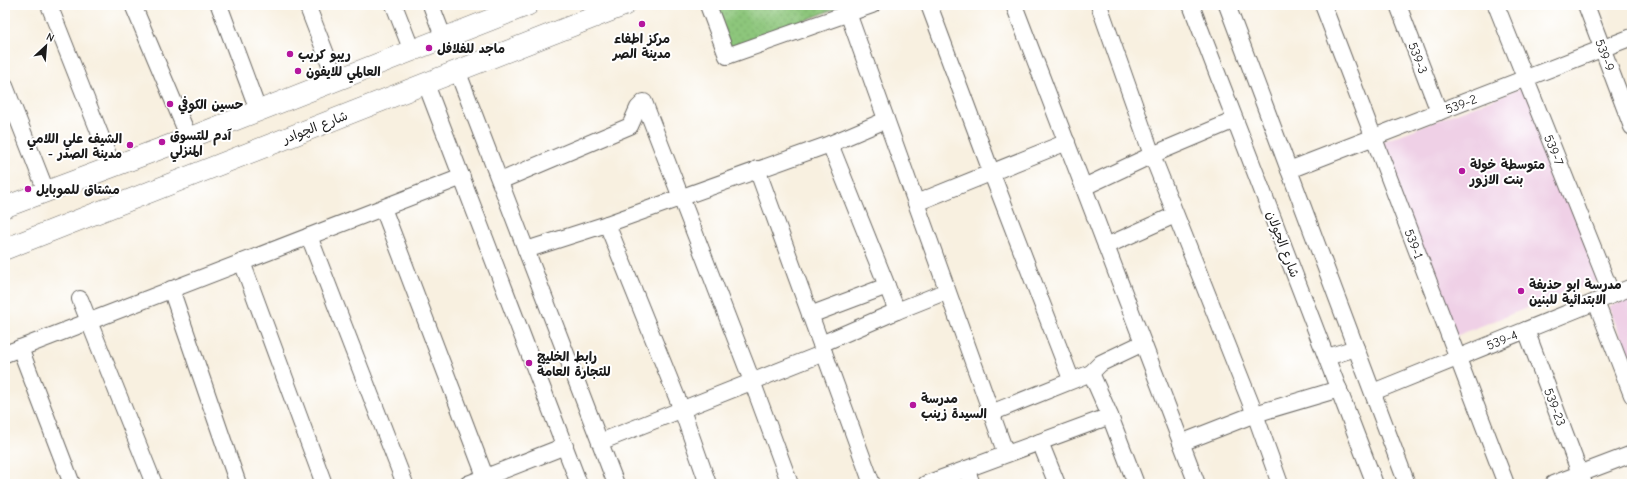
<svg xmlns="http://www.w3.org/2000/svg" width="1637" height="489" viewBox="0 0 1637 489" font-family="'Comic Neue','Playpen Sans Arabic',sans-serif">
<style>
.built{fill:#efd0e6}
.grass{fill:url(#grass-dots);stroke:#54714c}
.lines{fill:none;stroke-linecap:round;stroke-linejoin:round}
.minor-casing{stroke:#696661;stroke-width:18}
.major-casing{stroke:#696661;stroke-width:22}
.minor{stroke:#fff;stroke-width:16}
.major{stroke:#fff;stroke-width:21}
.poi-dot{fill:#b5179e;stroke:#fff;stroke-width:1.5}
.labels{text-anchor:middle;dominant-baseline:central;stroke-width:4;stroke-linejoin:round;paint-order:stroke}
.poi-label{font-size:13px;font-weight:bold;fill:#1c1c1c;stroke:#fff;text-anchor:start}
.street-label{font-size:13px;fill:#1c1c1c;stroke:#fff}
</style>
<defs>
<pattern id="grass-dots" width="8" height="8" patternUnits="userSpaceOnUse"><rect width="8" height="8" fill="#8dc67b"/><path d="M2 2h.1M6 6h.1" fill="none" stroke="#79aa6a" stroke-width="1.8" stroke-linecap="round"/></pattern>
</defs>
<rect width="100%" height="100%" fill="#fff"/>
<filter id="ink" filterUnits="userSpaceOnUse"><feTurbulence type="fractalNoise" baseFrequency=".025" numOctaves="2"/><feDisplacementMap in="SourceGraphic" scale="8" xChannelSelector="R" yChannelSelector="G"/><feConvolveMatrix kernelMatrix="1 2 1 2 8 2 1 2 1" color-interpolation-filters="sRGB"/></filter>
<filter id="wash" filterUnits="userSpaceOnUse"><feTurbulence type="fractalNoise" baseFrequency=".012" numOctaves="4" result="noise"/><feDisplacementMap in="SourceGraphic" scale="16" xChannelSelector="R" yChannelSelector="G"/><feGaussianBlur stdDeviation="0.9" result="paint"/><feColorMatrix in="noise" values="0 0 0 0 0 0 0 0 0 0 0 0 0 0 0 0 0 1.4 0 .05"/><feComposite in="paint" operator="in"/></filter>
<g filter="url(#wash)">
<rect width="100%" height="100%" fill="#f8f0e0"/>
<!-- built -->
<g class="built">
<path d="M1526 86 1601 279 1453 337 1379 143Z"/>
<path d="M1632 298V367L1609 307Z"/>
</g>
<!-- grass -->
<path class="grass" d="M714 5H845L731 49Z"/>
</g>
<g filter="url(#ink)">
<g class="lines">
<defs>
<g id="minor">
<path d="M49 5 113 167"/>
<path d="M133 5 189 138"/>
<path d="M219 5 258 110"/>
<path d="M307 5 336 80"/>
<path d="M394 5 412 51"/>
<path d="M431 5 444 39"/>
<path d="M708 5 727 56 872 5"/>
<path d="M929 5 992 174 1071 379"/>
<path d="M1014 5 1197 484"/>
<path d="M1099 5 1152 155 1255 414 1280 484"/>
<path d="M1191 5 1375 484"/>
<path d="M1227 5 1407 484"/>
<path d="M1323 5 1506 484"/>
<path d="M1398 5 1439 112"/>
<path d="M1496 5 1612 295"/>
<path d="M1586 5 1632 127"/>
<path d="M848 13 1006 454"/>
<path d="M457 70 616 484"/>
<path d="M426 84 579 484"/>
<path d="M5 86 46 191"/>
<path d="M830 144 897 311"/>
<path d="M757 169 872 484"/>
<path d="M1289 170 1632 37"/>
<path d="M500 181 630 126 638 108 644 102 752 381 790 484"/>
<path d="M1084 187 1152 155 1235 120"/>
<path d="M916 203 1067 142"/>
<path d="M383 208 488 484"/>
<path d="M607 224 682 410 708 484"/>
<path d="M309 236 405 484"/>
<path d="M1106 246 1175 215"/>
<path d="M526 250 607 224 830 144 886 120"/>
<path d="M242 262 324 484"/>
<path d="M171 289 238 484"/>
<path d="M80 299 154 484"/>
<path d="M1596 302 1632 395"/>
<path d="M810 315 887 286"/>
<path d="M1526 330 1584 484"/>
<path d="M821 344 897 311 947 291"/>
<path d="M20 348 72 484"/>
<path d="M5 354 462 177"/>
<path d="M1327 357 1356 348"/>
<path d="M1091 373 1110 416 1136 484"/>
<path d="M1373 392 1632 287"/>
<path d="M991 413 1091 373 1101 363 1143 343"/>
<path d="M600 442 824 353"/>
<path d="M1040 442 1057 484"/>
<path d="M1181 443 1255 414 1339 389"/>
<path d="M966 469 972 484"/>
<path d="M468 484 565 446"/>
<path d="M926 484 1110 416"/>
<path d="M1553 484 1632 454"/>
</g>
<g id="major">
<path d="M5 207 189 138 528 5"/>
<path d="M5 249 625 5"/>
</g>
</defs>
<!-- minor casing -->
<use href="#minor" class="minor-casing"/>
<!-- major casing -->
<use href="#major" class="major-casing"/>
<!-- minor -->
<use href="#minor" class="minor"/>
<!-- major -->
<use href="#major" class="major"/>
</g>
</g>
<!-- markers -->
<g class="poi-dot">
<circle cx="642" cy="24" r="4"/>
<circle cx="429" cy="48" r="4"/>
<circle cx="290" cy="54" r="4"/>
<circle cx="298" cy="71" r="4"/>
<circle cx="170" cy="104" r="4"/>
<circle cx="162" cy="142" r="4"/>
<circle cx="130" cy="145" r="4"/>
<circle cx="1462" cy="171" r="4"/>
<circle cx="28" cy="189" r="4"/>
<circle cx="1521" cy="291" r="4"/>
<circle cx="529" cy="363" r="4"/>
<circle cx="913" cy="405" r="4"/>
</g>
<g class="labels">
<!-- poi labels -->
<g class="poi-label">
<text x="642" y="38" text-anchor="middle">مركز اطفاء<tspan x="642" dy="15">مدينة الصر</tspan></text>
<text x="437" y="48">ماجد للفلافل</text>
<text x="298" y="54">ريبو كريب</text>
<text x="306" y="71">العالمي للايفون</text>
<text x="178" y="104">حسين الكوفي</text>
<text x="170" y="135">آدم للتسوق<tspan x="170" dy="15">المنزلي</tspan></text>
<text x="122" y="138" text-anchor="end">الشيف علي اللامي<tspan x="122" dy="15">- مدينة الصدر</tspan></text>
<text x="1470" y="164">متوسطة خولة<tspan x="1470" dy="15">بنت الازور</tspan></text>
<text x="36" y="189">مشتاق للموبايل</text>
<text x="1529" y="284">مدرسة ابو حذيفة<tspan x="1529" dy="15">الابتدائية للبنين</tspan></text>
<text x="537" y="356">رابط الخليج<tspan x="537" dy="15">للتجارة العامة</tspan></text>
<text x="921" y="398">مدرسة<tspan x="921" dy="15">السيدة زينب</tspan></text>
</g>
<!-- street labels -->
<g class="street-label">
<text transform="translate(1605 55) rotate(69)">539-9</text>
<text transform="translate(1418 58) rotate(69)">539-3</text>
<text transform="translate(1461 104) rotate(-21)">539-2</text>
<text transform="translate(315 127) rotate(-21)">شارع الچوادر</text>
<text transform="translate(1554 150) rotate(68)">539-7</text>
<text transform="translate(1283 244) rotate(69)">شارع الجولان</text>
<text transform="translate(1414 244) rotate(69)">539-1</text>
<text transform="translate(1502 340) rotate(-22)">539-4</text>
<text transform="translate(1555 407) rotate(69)">539-23</text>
</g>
</g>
<!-- margin -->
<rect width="1637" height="489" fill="none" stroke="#fff" stroke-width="20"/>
<!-- north arrow -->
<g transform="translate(46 46) rotate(26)" stroke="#ffffff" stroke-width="3" paint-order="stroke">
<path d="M0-3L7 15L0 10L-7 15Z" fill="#1c1c1c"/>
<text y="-6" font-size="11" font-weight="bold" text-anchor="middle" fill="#1c1c1c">N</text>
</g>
</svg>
